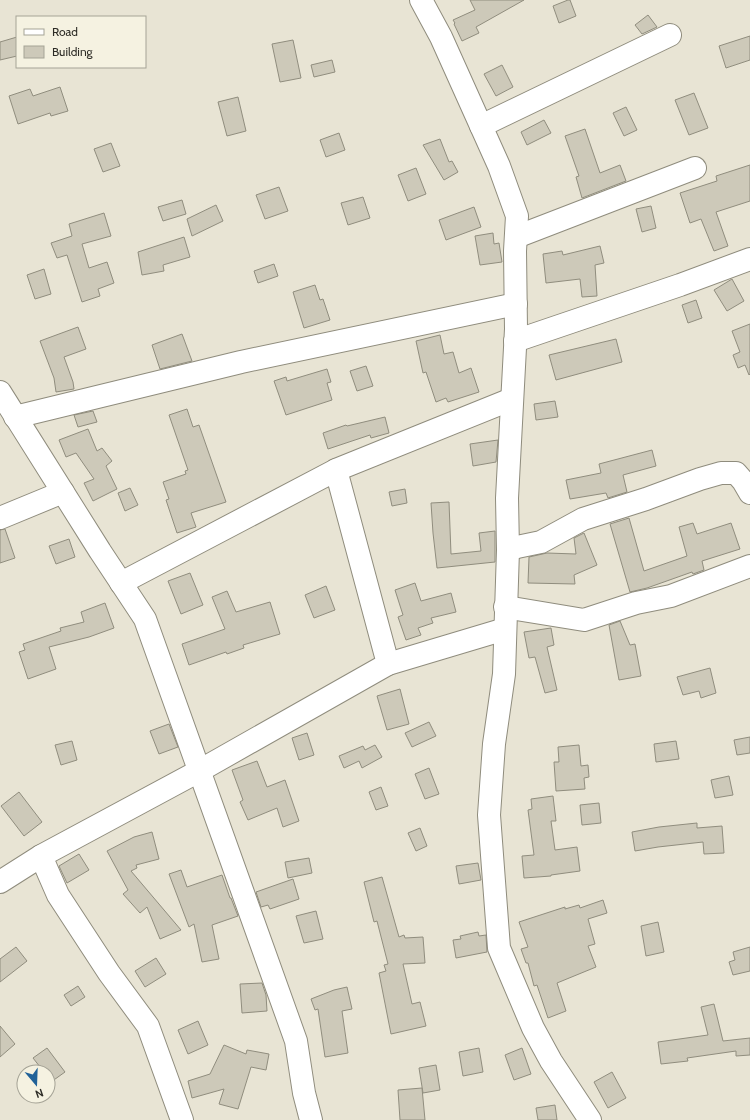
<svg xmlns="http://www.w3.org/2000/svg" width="750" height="1120" viewBox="0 0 750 1120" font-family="Cabin,sans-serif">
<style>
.building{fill:#cdc9b9;stroke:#908d7e}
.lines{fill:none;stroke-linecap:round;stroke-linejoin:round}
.minor-casing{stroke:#8f8c7d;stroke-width:24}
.minor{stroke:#fff;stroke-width:22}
</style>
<rect width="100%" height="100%" fill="#e8e4d4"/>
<!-- building -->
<g class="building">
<path d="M470 0H524L476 27 479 33 462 41 454 24 455 23 453 20 475 10Z"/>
<path d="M568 0H570L576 16 559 23 553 6Z"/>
<path d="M648 15 657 27 642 34 635 25Z"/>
<path d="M750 36V60L726 68 719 46Z"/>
<path d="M17 37V56L0 60V42Z"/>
<path d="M293 40 301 78 280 82 272 44Z"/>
<path d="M332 60 335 72 314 77 311 65Z"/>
<path d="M502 65 513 87 496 96 484 74Z"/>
<path d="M60 87 68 111 51 116 50 113 18 124 9 96 30 89 33 96Z"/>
<path d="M694 93 708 128 689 135 675 100Z"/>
<path d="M238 97 246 131 227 136 218 102Z"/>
<path d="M626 107 637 130 624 136 613 113Z"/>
<path d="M544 120 551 133 527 145 521 132Z"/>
<path d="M585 129 600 173 620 165 626 181 582 198 576 177 579 176 565 136Z"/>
<path d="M339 133 345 150 326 157 320 140Z"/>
<path d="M440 139 449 162 452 161 458 172 444 180 423 145Z"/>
<path d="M111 143 120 166 103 172 94 149Z"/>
<path d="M750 165V201L716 212 728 246 714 251 701 219 690 223 680 193 717 181 716 176Z"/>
<path d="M416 168 426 194 408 201 398 175Z"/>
<path d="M279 187 288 211 265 219 256 195Z"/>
<path d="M363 197 370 218 348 225 341 203Z"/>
<path d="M182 200 186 214 163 221 158 207Z"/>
<path d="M216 205 223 221 192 236 187 219Z"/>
<path d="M651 206 656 228 642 232 636 209Z"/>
<path d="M474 207 481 227 446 240 439 220Z"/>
<path d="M104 213 111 236 82 244 89 268 107 262 114 283 98 289 100 296 82 302 67 255 57 258 51 243 72 236 69 224Z"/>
<path d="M493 233 494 244 499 243 502 262 480 265 475 236Z"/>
<path d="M184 237 190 257 163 265 164 271 142 275 138 252Z"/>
<path d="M600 246 604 263 595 265 597 296 582 297 580 279 546 283 543 254 562 251 563 255Z"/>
<path d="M274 264 278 276 258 283 254 271Z"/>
<path d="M44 269 51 294 35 299 27 275Z"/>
<path d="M732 279 744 301 727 311 714 290Z"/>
<path d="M315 285 320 300 323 299 330 320 304 328 293 292Z"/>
<path d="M696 300 702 318 688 323 682 305Z"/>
<path d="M750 324V374L749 375 745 365 738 368 733 355 740 352 732 331Z"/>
<path d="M78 327 86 349 64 357 73 382 74 389 56 392 54 378 40 341Z"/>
<path d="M182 334 192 361 160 369 152 345Z"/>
<path d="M440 335 444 354 453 352 459 373 471 368 479 392 448 402 446 398 436 402 426 372 423 373 416 341Z"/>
<path d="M616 339 622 362 556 380 549 355Z"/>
<path d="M366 366 373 386 357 391 350 371Z"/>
<path d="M327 369 331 382 327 383 332 400 286 415 274 381 286 377 287 381Z"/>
<path d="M555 401 558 417 536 420 534 404Z"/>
<path d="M187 409 193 427 199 425 226 502 191 513 196 527 177 533 166 500 169 499 163 482 186 474 185 471 188 470 169 415Z"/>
<path d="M93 411 97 422 78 427 74 415Z"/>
<path d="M385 417 389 433 371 438 370 435 328 449 323 433 346 425 347 426Z"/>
<path d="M88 429 97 451 102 448 112 461 106 466 117 489 93 501 84 483 94 479 76 453 66 457 59 440Z"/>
<path d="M498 440 496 462 473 466 470 444Z"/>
<path d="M652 450 656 466 623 475 627 492 608 498 606 493 570 499 566 480 601 473 599 464Z"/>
<path d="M130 488 138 505 125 511 118 493Z"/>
<path d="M405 489 407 503 392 506 389 492Z"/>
<path d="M449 502 451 554 481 551 479 533 495 531V562L437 568 433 533 431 503Z"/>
<path d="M629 518 644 571 687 556 679 527 693 523 697 534 731 523 740 549 702 561 704 570 693 574 692 572 647 588 630 592 610 524Z"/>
<path d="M5 529 15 558 0 563V530Z"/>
<path d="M584 533 597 565 574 575 575 584 528 583 529 557 547 553 576 554 574 538Z"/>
<path d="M69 539 75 557 56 564 49 546Z"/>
<path d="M190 573 203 605 181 614 168 581Z"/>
<path d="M415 583 421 601 451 593 456 612 431 618 433 623 418 628 421 635 406 640 398 617 403 615 395 590Z"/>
<path d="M326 586 335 610 314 618 305 595Z"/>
<path d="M227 591 236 612 270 602 280 634 243 645 244 648 227 654 226 652 189 665 182 644 225 629 212 597Z"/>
<path d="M105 603 114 628 89 637 49 647 56 669 28 679 19 652 25 650 23 644 61 631 60 628 84 622 81 612Z"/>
<path d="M620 621 630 645 635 644 641 676 619 680 609 625Z"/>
<path d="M551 628 554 645 547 647 557 690 545 693 535 657 529 658 524 632Z"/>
<path d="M710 668 716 693 701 698 699 691 683 695 677 677Z"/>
<path d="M400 689 409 724 387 730 377 696Z"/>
<path d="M429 722 436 736 412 747 405 733Z"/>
<path d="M169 724 178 747 159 754 150 731Z"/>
<path d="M307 733 314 755 299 760 292 738Z"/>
<path d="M750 737V753L737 755 734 740Z"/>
<path d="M72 741 77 760 61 765 55 745Z"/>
<path d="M676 741 679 759 656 762 654 744Z"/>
<path d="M375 745 382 757 362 768 359 761 344 768 339 756 363 746 365 750Z"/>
<path d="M579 745 581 766 588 765 589 777 584 778 585 789 556 791 554 762H559L558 747Z"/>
<path d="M257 761 267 787 285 780 299 821 283 827 277 808 248 820 240 802 243 800 232 770Z"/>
<path d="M429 768 439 794 425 799 415 774Z"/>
<path d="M729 776 733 795 715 798 711 780Z"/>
<path d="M381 787 388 806 376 810 369 792Z"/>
<path d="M19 792 42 822 24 836 1 806Z"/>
<path d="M553 796 556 821H551L555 850 577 847 580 871 551 875V876L524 878 522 856 534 855 528 810 532 809 531 799Z"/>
<path d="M599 803 601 823 582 825 580 805Z"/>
<path d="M697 823V828L722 826 724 853 704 854 703 842 658 847 635 851 632 832 659 827Z"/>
<path d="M420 828 427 846 416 851 408 833Z"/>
<path d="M152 832 159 859 136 865 137 868 131 871 181 930 160 939 147 907 140 913 123 894 128 890 107 851 134 837Z"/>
<path d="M79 854 89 870 67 883 59 866Z"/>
<path d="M309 858 312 873 288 878 285 862Z"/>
<path d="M478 863 481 880 459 884 456 866Z"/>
<path d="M181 870 187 887 222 875 230 898H231L238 916 212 925 219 959 202 962 194 924 189 927 169 874Z"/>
<path d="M382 877 399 937 404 935 405 938 423 937 425 963 403 964 412 1004 420 1002 426 1026 391 1034 379 973 386 971 384 965 388 964 377 921 374 922 364 882Z"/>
<path d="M293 879 299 899 270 909 268 905 261 907 256 892Z"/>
<path d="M603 900 607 913 588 919 595 944 588 946 596 967 557 983 566 1011 548 1018 537 985 534 986 528 963H526L521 949 528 947 519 922 565 907V909L579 905 580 908Z"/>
<path d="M316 911 323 939 304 943 296 916Z"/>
<path d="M658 922 664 952 646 956 641 926Z"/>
<path d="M478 932 479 936 486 935 487 952 456 958 453 940 461 939 460 936Z"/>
<path d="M16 947 27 961 0 982V959Z"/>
<path d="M750 947V971L733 975 729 962 735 960 733 952Z"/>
<path d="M156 958 166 974 145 987 135 971Z"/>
<path d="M262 983 266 995 267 1011 242 1013 240 984Z"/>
<path d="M78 986 85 997 71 1006 64 995Z"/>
<path d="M347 987 352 1009 342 1011 348 1053 325 1057 318 1009 315 1010 311 999 334 990Z"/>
<path d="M714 1004 723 1041 750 1038V1055L736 1056V1051L687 1058 688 1061 661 1064 658 1042 708 1035 701 1007Z"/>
<path d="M198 1021 208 1045 188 1054 178 1030Z"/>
<path d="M0 1026 15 1044 0 1057Z"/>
<path d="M224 1045 246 1054 247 1050 269 1054 266 1070 251 1067 238 1109 219 1104 224 1089 192 1098 188 1081 210 1074Z"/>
<path d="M47 1048 65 1072 51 1082 48 1078V1072H44L33 1058Z"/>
<path d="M479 1048 483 1072 463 1076 459 1052Z"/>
<path d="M522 1048 531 1074 514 1080 505 1055Z"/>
<path d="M436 1065 440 1090 423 1093 419 1068Z"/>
<path d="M612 1072 626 1098 608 1108 594 1082Z"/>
<path d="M422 1088 425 1120H400L398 1090Z"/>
<path d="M555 1105 557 1120H538L536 1108Z"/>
</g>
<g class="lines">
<defs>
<g id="minor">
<path d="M421 0 441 37 499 166 517 216 515 251 516 329 507 498 508 550 504 674 494 744 489 815 499 948 533 1028 551 1061 590 1120"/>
<path d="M481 126 670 35"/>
<path d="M516 237 695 168"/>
<path d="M515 341 680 285 750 259"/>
<path d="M0 392 100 551 145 619 296 1041 304 1093 311 1120"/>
<path d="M15 417 241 362 516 304"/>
<path d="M336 470 512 399"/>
<path d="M0 518 63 492"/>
<path d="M508 550 517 547 541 542 583 519 646 499 700 479 721 473H736L743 481 750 493"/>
<path d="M505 607 584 620 636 603 671 596 750 566"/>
<path d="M388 664 505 629"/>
<path d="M41 856 199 771 388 664 336 470 121 583"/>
<path d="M0 882 41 856 58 895 109 973 148 1026 182 1120"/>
</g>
</defs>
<!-- minor casing -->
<use href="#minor" class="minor-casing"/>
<!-- minor -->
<use href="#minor" class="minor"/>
</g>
<!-- legend -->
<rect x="16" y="16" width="130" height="52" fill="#f5f2e1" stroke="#a5a396"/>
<rect x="24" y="29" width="20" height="6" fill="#ffffff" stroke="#a5a396"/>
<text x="52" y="36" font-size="12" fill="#2d2c26">Road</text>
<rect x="24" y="46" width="20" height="12" fill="#cdc9b9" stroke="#a5a396"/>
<text x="52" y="56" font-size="12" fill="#2d2c26">Building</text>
<!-- north arrow -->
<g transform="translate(36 1084) rotate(161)"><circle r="19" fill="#f5f2e1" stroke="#a5a396"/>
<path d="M0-3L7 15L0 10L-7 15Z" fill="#216298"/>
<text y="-6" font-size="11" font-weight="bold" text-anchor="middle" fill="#2d2c26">N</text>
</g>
</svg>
